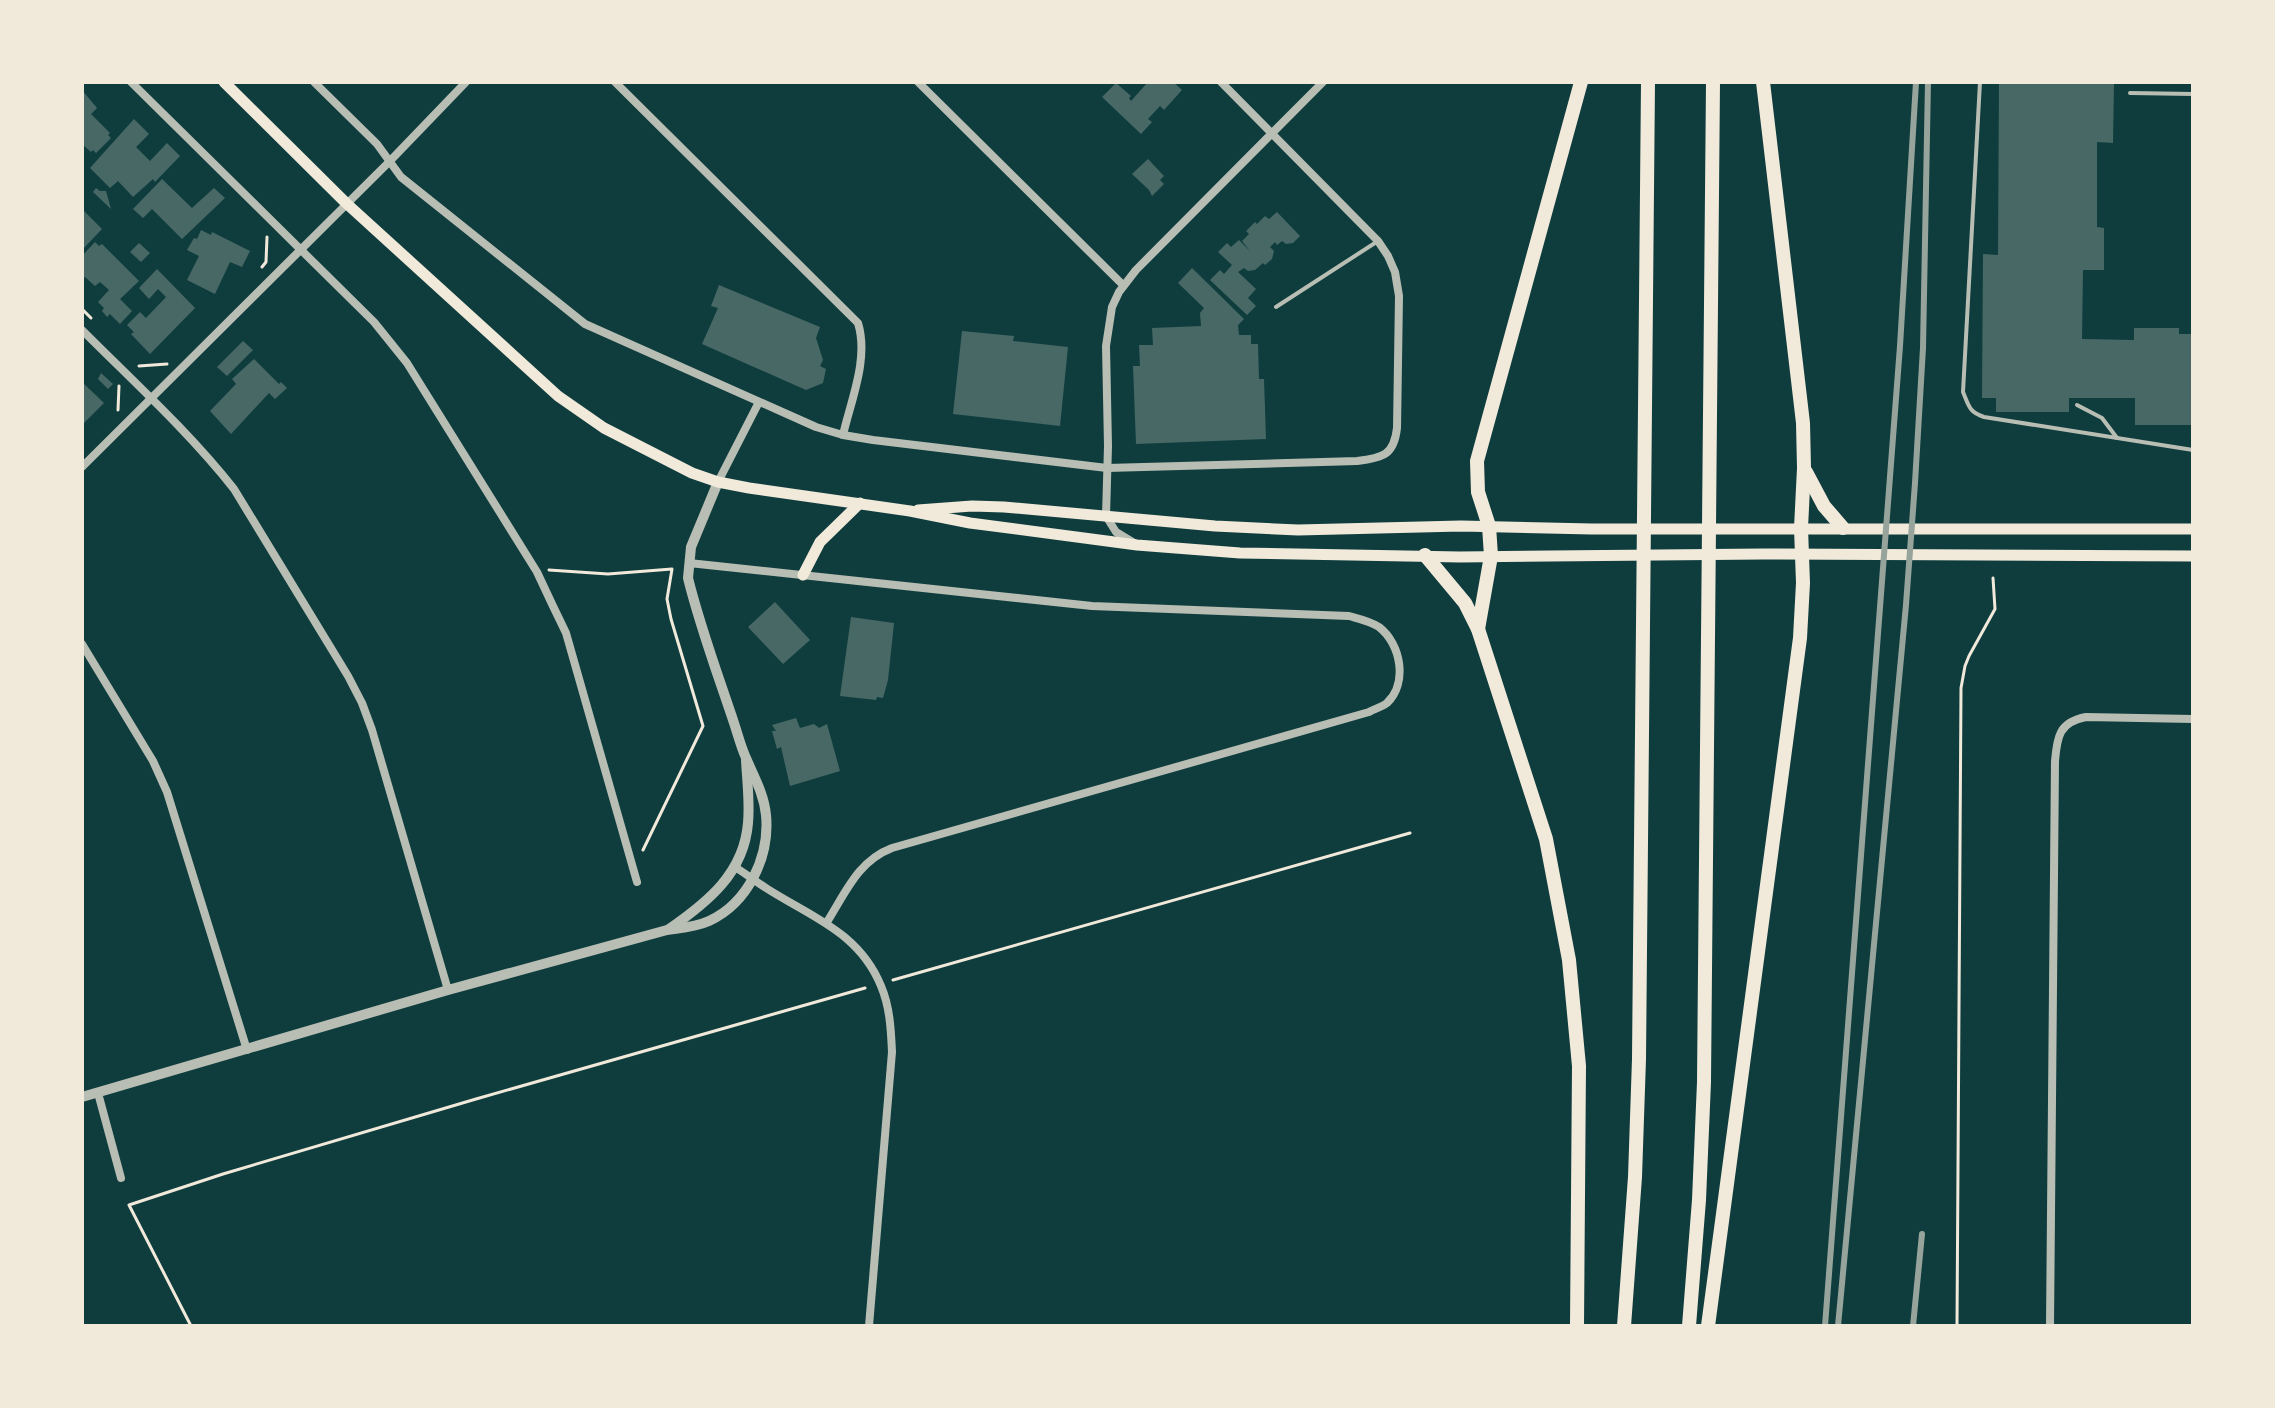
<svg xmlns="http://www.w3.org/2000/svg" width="2275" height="1408" viewBox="0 0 2275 1408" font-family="Jost,sans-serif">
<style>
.building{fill:#486865}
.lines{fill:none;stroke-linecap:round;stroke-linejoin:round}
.path{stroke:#f1e9da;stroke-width:3}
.service{stroke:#b8beb3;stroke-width:4}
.minor{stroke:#b8beb3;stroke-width:8}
.tertiary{stroke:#b8beb3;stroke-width:10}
.secondary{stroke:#f1e9da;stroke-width:11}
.motorway{stroke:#f1e9da;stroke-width:14}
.rail{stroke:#97a49c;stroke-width:6}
</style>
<rect width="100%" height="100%" fill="#0f3d3e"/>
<!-- building -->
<g class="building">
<path d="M1148 82H1173L1182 90 1164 110 1160 106 1148 119 1152 122 1141 134 1102 97 1116 83 1131 96 1129 98 1131 101Z"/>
<path d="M1999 82H2114L2113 143 2097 142V227L2104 228V270H2083L2082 339 2134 340V328H2179V334H2193V425H2135V398H2069V412H1996V398H1982L1983 254 1998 255Z"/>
<path d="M82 90 97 108 91 114 110 133 108 135 111 138 96 153 93 150 91 152 82 144Z"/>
<path d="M134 119 149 134 136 147 150 161 167 143 180 156 155 182 153 179 133 197 118 181 110 188 90 168Z"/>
<path d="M1148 159 1164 176 1160 180 1164 184 1152 196 1149 190 1132 174Z"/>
<path d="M162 179 192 208 214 188 225 198 182 239 152 209 143 218 133 209Z"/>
<path d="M96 188 100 191H106L111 209 93 192Z"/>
<path d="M84 211 102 229 82 250V213Z"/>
<path d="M1277 212 1300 236 1293 243 1286 244 1282 241 1277 245 1275 242 1270 247 1274 251 1272 259 1265 265 1263 263 1255 270 1248 271 1244 268 1238 272 1256 289 1248 298 1256 306 1247 315 1210 280 1220 270 1224 274 1232 265 1218 252 1227 243 1231 247 1239 240 1250 251 1242 241 1249 234 1246 231 1255 222 1257 224 1265 216 1269 219Z"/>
<path d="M201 230 211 235 212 232 250 251 242 267 230 262 215 294 187 280 199 256 187 250 194 238 197 239Z"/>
<path d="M95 242 99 246 102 244 139 281 120 299 132 311 120 324 110 314 107 317 102 311 104 308 98 302 109 290 100 282 95 286 85 277 82 279V256Z"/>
<path d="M139 243 150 253 141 262 130 252Z"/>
<path d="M1192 268 1244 319 1238 325 1239 335H1251V344H1258L1259 379H1264L1266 439 1136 444 1133 366H1140L1139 345H1153L1152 328 1201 326 1200 313 1204 308 1178 283Z"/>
<path d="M157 269 195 308 150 354 131 334 134 332 127 325 140 312 146 318 166 297 158 289 149 299 139 288Z"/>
<path d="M719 285 820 327 816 338 823 360 820 366 826 369 823 383 806 390 702 344 718 308 711 306Z"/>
<path d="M962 331 1014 336 1013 341 1068 347 1060 426 953 414Z"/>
<path d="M243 341 253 350 227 376 217 367Z"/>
<path d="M254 359 279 384 281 382 287 388 275 399 269 393 231 434 210 411 236 384 232 379Z"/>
<path d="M101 373 113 384 108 389 98 379Z"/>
<path d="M82 382 104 403 82 425Z"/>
<path d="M775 602 810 640 783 664 748 627Z"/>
<path d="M851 617 894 623 888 680 883 698 877 697 876 700 840 696Z"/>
<path d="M796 718 800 728 814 724 819 728 827 724 840 771 790 786 781 747 777 749 772 731H776L772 725Z"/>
</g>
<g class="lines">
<!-- path -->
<g class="path">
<path d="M262 267 266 262 267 237"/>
<path d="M82 309 91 318"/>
<path d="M139 366 167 364"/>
<path d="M118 410 119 386"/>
<path d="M549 570 608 574 672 569 667 599 671 619 703 726 643 850"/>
<path d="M893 980 1410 833"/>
<path d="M191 1326 129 1205 223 1174 476 1099 865 988"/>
<path d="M1957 1326 1961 688 1965 666 1969 656 1995 609 1993 578"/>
</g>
<!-- service -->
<g class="service">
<path d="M1980 82 1963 392C1969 406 1969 412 1984 417L2193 450"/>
<path d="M2130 93 2193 94"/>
<path d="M1276 307 1378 241"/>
<path d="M2077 405 2102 418 2117 438"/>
</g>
<!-- minor -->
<g class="minor">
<path d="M131 82 374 322 407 363 537 572 552 604 566 633 637 882"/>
<path d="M314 82 377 144 401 177 585 324 816 427 843 435 873 440 1107 468 1357 461C1383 458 1394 455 1397 428L1399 296 1395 272 1388 256 1378 241 1221 82"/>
<path d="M615 82 858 323C869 359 851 400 843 435"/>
<path d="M918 82 1123 285"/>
<path d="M82 330C134 382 189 432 234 489L348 676 362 703 372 730 448 990"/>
<path d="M82 467 389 162 466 82"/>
<path d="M718 482 759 402"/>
<path d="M1134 543 1116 532 1106 516 1108 446 1106 346 1112 307 1119 292 1136 270 1323 82"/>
<path d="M689 563 1092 606 1349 616C1360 619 1370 621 1379 627 1401 644 1408 683 1387 703 1382 707 1374 709 1369 712L892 848C858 861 846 892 827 922"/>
<path d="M82 644 153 761 167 792 247 1050"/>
<path d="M735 867C746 874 755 881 766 888 811 917 859 932 881 986 890 1007 891 1030 892 1052L869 1326"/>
<path d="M98 1093 121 1178"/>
<path d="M2050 1326 2055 761C2057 737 2059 722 2086 717L2193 719"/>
</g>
<!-- tertiary -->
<g class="tertiary">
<path d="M669 929C708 902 744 873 748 823 750 802 747 781 746 760"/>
<path d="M82 1097 448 990 667 930C681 928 696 927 709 921 748 903 770 857 766 815 764 794 754 777 746 758 741 747 738 735 734 723 718 675 700 627 688 578L691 547 718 482"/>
</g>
<!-- secondary -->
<g class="secondary">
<path d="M224 82 346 203 558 396 604 428 692 473 718 482 749 488 910 511 970 523 1137 545 1240 553 1460 557 1763 554 2193 556"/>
<path d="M918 510 972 506 1004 507 1215 526 1298 530 1461 526 1592 529H2193"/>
<path d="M803 575 820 542 860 503"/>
</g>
<!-- motorway -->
<g class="motorway">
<path d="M1806 472 1824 506 1843 528"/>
<path d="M1425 555 1465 603 1478 629 1546 839 1569 960 1579 1066 1577 1326"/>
<path d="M1478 629 1491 556 1489 526 1478 492 1477 461 1581 82"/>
<path d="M1624 1326 1635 1177 1639 1059 1648 82"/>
<path d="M1689 1326 1699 1200 1704 1082 1713 82"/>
<path d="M1708 1326 1800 638 1803 583 1801 528 1804 468 1803 423 1763 82"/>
</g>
<!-- rail -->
<g class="rail">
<path d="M1825 1326 1900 346 1916 82"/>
<path d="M1838 1326 1906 605 1915 483 1923 348 1928 82"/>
<path d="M1913 1326 1922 1234"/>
</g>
</g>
<!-- border -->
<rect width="2275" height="1408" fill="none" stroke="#f1e9da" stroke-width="168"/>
</svg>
